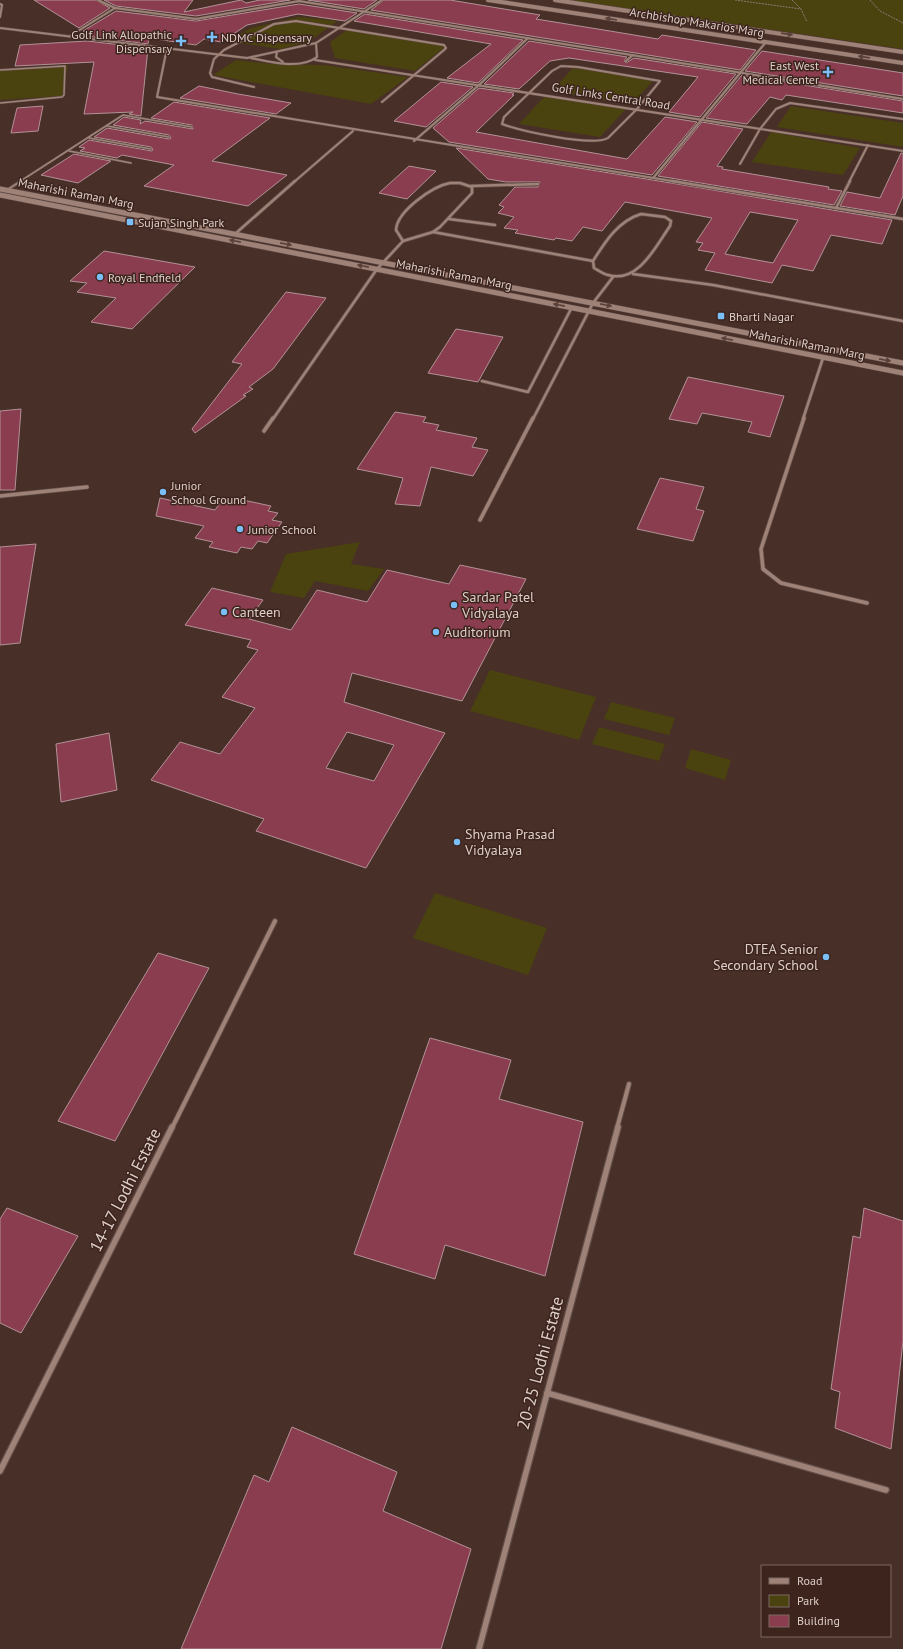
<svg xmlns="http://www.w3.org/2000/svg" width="903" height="1649" viewBox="0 0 903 1649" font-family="'PT Sans',sans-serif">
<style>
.green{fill:#4a420f}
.building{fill:#8a3d4f;stroke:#b29297;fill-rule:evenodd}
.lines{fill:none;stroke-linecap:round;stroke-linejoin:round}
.lane-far1-casing{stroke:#624e48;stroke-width:2.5}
.lane-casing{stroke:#624e48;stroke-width:3.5}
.street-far4-casing{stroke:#624e48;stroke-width:3}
.street-far3-casing{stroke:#624e48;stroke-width:4}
.street-far2-casing{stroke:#624e48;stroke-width:5}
.street-far1-casing{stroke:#624e48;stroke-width:6}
.street-casing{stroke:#624e48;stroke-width:8}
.secondary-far1-casing{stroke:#624e48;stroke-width:5}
.secondary-casing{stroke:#624e48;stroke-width:6}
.path{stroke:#8f7a74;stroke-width:1;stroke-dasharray:2 1;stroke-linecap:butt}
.lane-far1{stroke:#9e8177;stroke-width:1.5}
.lane{stroke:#9e8177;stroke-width:2}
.street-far4{stroke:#9e8177;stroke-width:2}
.street-far3{stroke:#9e8177;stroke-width:2.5}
.street-far2{stroke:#9e8177;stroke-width:3.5}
.street-far1{stroke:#9e8177;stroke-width:4}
.street{stroke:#9e8177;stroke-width:5.5}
.secondary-far1{stroke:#9e8177;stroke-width:4}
.secondary{stroke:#9e8177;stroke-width:5}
.oneway{fill:#5a4139}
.poi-dot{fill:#7abff8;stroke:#3d251e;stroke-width:1.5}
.labels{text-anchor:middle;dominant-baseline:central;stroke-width:3;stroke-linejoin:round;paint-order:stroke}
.far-street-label{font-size:12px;fill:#decec9;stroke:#3d251e}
.far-poi-label{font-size:12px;fill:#decec9;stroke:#3d251e;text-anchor:start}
.poi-label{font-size:14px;fill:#decec9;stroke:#3d251e;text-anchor:start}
.near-street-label{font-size:17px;fill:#decec9;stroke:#3d251e}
</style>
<rect width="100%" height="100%" fill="#482f28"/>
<!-- green -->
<g class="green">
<path d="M569 0H903V49Z"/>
<path d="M299 17 338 21 308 42 280 49 227 41 251 28Z"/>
<path d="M347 30 433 44 446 46 415 71 335 58 330 42Z"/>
<path d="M236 60 272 64 324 65 408 77 371 104 213 75Z"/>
<path d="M68 65 62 96 0 100V69Z"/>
<path d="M573 68 654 80 632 104 552 91Z"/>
<path d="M544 97 626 109 600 137 519 124Z"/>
<path d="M791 106 903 123V147L777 127Z"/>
<path d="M771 132 860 148 843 175 752 162Z"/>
<path d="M360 542 351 564 384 569 368 591 315 581 304 598 270 592 286 554Z"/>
<path d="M490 670 596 697 579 740 470 711Z"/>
<path d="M611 702 675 718 669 735 604 719Z"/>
<path d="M599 727 665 744 659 761 592 744Z"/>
<path d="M691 749 731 760 725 780 685 768Z"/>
<path d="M435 893 547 928 528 975 413 938Z"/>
</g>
<!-- building -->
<g class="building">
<path d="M34 0H96L110 8 79 28Z"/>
<path d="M104 0H193L184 12 241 0 246 3 260 0H290L196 16 116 6Z"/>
<path d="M308 0H377L364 9Z"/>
<path d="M384 0H450L540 15 536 19 610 31 658 39 662 35 756 50 740 70 371 10Z"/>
<path d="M299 4 357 13 345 21 298 14 247 25 221 42 204 39 196 45 149 38 148 44 93 37 83 31 116 11 196 21Z"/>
<path d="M365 14 523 40 478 83 447 78 491 44 354 21Z"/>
<path d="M87 41 148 48 141 116 129 114 133 112 84 114 94 62 15 66 20 45Z"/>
<path d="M529 41 627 57 624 61 626 63 634 58 736 74 700 117 669 112 698 77 569 58 550 61 519 89 484 84Z"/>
<path d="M762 51 903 73V96L745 71Z"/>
<path d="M742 75 903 101V113L786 95 782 100 770 97 747 124 706 118Z"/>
<path d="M441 82 473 87 426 127 394 121Z"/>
<path d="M199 86 238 94 291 103 276 114 180 98Z"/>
<path d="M479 88 514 93 512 95H514L476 132 627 159 665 117 697 122 652 175 449 142 433 128Z"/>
<path d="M174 102 270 118 212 161 287 175 248 206 144 186 174 165 122 155 117 158 80 151 85 148 79 147 89 140 152 151 153 149 151 147 94 137 107 128 169 139 171 138 169 135 113 125 124 117 141 120 140 124 145 121 193 129 192 125 151 118Z"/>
<path d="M43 106 38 131 11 133 17 108Z"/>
<path d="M702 122 743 129 717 166 723 167 722 169 829 187 828 189 842 191 834 205 658 176Z"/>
<path d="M456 148 671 183 892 220 882 244 831 235 813 271 782 265 772 283 705 270 715 253 698 250 703 243 696 242 712 218 625 202 602 231 583 227 572 241 556 238 554 240 515 233 518 230 504 228 514 217 498 213 504 207 499 205 515 187H538L540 182H506L488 179ZM750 212 798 220 773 263 725 254Z"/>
<path d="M901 153H903V196L895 215 840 206 847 192 880 198Z"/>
<path d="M74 154 111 161 78 183 41 175Z"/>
<path d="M409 166 436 171 407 199 379 193Z"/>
<path d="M104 251 195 267 132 329 91 322 116 298 77 292 87 283 70 281Z"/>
<path d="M286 292 326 298 273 369 249 387 253 389 243 395 246 396 195 433 192 429 242 364 232 362Z"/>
<path d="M456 329 503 337 478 382 428 373Z"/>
<path d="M688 377 784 396 770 437 748 432 752 422 702 413 697 424 669 419Z"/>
<path d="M21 409 15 490H0V411Z"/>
<path d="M395 412 426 417 423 422 439 425 436 430 477 438 472 447 488 450 473 476 431 467 420 506 395 504 403 478 357 469Z"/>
<path d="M660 478 704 487 696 509 704 511 693 541 637 529Z"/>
<path d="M160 498 215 510 221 502 241 503 243 500 271 506 268 511 278 513 272 520 282 522 267 543 258 541 252 549 241 547 237 553 209 547 213 542 195 538 204 526 156 516Z"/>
<path d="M36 544 20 643 0 645V547Z"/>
<path d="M460 565 526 579 462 701 352 673 344 702 445 733 366 868 256 831 264 819 151 780 180 742 220 754 255 708 222 697 258 650 247 647 251 640 185 625 212 588 263 600 249 619 291 630 317 590 367 602 387 570 449 584ZM347 732 394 745 374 781 326 768Z"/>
<path d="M109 733 117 790 61 802 56 744Z"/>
<path d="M158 953 209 968 115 1141 58 1121Z"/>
<path d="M430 1038 511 1060 499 1099 583 1122 545 1276 445 1245 435 1279 354 1254Z"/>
<path d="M7 1208 78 1236 21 1333 0 1323V1219Z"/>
<path d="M864 1208 903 1221V1341L891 1449 835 1428 840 1392 831 1389 853 1236 860 1238Z"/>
<path d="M292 1427 397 1472 383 1511 471 1549 441 1649H181L254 1475 269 1482Z"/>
</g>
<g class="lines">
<defs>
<g id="lane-far1">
<path d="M0 70 65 66 64 95 62 97 0 103"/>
<path d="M107 126 169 137"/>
<path d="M89 138 151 149"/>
<path d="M69 151 131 163"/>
<path d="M19 182 123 115 192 127"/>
</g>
<path id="lane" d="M7 190 21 181"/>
<g id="street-far4">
<path d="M98 0 115 8"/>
<path d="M0 4 2 5 0 17"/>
<path d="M0 28 247 58 316 43 382 0"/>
<path d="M70 36 115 8 196 19 299 1 903 99"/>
<path d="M167 48 157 97 678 182"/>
<path d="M277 52 276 57 283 62"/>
<path d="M251 58C270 62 300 70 317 57L316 43"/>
<path d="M315 60 903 151"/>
<path d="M626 61 633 55"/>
<path d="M561 66 578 67 660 81 637 109 608 138C592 147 521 131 502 124L504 117 552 71Z"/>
<path d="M254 87 212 77 210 73 214 59 224 50 274 24 296 21 444 45 446 48 444 50 382 102"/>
<path d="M414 141 479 85 528 38"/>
<path d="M740 164 760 129 776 109 790 103 903 119"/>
<path d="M654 177 766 42"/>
<path d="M294 182 353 131"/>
<path d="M849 182 868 145"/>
</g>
<g id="street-far3">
<path d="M672 181 903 219"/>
<path d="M450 183H460L472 187V193L440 227 433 232 403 241 396 230C397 211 433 186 450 183Z"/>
<path d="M471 186 538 184"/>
<path d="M836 208 850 181"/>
<path d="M641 214 665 217 671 221 670 226C656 246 638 284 608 275 603 274 598 270 594 268L593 261C605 242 618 221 641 214Z"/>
<path d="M449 219 495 225"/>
<path d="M433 232 593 261"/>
<path d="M235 234 295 181"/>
<path d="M633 274 713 285 903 321"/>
<path d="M482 381 528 392 572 307"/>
<path d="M273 419 377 269 403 241"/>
<path d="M533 419 593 303 613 277"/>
<path d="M803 419 823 358"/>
</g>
<g id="street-far2">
<path d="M804 418 761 549 763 569 781 583 867 603"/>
<path d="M264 431 273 418"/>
<path d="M0 496 87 487"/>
<path d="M480 520 533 418"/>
</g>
<g id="street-far1">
<path d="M172 1128 275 921"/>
<path d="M617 1128 629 1084"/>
</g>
<g id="street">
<path d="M547 1393 886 1490"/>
<path d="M0 1471 172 1127"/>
<path d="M479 1649 618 1127"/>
</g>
<g id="secondary-far1">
<path d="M488 0 903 63"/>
<path d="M555 0 903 52"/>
</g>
<g id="secondary">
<path d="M0 189 903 363"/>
<path d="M0 195 903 373"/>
</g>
</defs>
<!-- lane-far1 casing -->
<use href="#lane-far1" class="lane-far1-casing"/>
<!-- lane casing -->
<use href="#lane" class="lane-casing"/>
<!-- street-far4 casing -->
<use href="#street-far4" class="street-far4-casing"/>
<!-- street-far3 casing -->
<use href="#street-far3" class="street-far3-casing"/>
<!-- street-far2 casing -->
<use href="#street-far2" class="street-far2-casing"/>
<!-- street-far1 casing -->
<use href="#street-far1" class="street-far1-casing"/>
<!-- street casing -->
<use href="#street" class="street-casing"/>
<!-- secondary-far1 casing -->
<use href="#secondary-far1" class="secondary-far1-casing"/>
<!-- secondary casing -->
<use href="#secondary" class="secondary-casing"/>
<!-- path -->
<g class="path">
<path d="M735 0 801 9 807 22"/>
<path d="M792 0 801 9"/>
<path d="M870 0 880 11 903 23"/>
</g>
<!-- lane-far1 -->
<use href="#lane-far1" class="lane-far1"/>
<!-- lane -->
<use href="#lane" class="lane"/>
<!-- street-far4 -->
<use href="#street-far4" class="street-far4"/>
<!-- street-far3 -->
<use href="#street-far3" class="street-far3"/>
<!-- street-far2 -->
<use href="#street-far2" class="street-far2"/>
<!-- street-far1 -->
<use href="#street-far1" class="street-far1"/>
<!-- street -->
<use href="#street" class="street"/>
<!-- secondary-far1 -->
<use href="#secondary-far1" class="secondary-far1"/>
<!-- secondary -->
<use href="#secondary" class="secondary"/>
</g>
<!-- one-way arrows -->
<defs><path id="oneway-solid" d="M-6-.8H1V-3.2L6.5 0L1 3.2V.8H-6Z"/></defs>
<g class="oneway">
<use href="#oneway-solid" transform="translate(611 19) rotate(-171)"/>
<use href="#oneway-solid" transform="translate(787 34) rotate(8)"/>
<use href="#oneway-solid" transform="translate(864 57) rotate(-172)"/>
<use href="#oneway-solid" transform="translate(235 241) rotate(-169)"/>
<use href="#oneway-solid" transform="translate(286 244) rotate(11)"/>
<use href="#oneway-solid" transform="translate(363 266) rotate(-169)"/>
<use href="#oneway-solid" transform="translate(559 305) rotate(-169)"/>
<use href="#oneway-solid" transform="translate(606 305) rotate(11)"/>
<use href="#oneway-solid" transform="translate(727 339) rotate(-169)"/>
<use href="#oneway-solid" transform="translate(885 360) rotate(11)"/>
</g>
<!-- markers -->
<g class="poi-dot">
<path d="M210 31h4v4h4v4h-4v4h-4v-4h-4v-4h4z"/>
<path d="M179 35h4v4h4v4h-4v4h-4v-4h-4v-4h4z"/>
<path d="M826 66h4v4h4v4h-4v4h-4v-4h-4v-4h4z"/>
<rect x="126" y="218" width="8" height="8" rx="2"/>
<circle cx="100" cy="277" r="4"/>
<rect x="717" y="312" width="8" height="8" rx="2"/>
<circle cx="163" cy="492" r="4"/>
<circle cx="240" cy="529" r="4"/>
<circle cx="454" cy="605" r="4"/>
<circle cx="224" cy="612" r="4"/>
<circle cx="436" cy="632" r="4"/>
<circle cx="457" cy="842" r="4"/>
<circle cx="826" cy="957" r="4"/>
</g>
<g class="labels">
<!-- far-street labels -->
<g class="far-street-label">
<text transform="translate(697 22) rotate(9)">Archbishop Makarios Marg</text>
<text transform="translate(611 96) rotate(9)">Golf Links Central Road</text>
<text transform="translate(76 193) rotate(11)">Maharishi Raman Marg</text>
<text transform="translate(454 274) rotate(11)">Maharishi Raman Marg</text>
<text transform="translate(807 344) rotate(11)">Maharishi Raman Marg</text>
</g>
<!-- far-poi labels -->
<g class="far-poi-label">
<text x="172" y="34" text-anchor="end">Golf Link Allopathic<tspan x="172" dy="14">Dispensary</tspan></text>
<text x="221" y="37">NDMC Dispensary</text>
<text x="819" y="65" text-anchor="end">East West<tspan x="819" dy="14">Medical Center</tspan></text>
<text x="138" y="222">Sujan Singh Park</text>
<text x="108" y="277">Royal Endfield</text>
<text x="729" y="316">Bharti Nagar</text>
<text x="171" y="485">Junior<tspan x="171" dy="14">School Ground</tspan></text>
<text x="248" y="529">Junior School</text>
</g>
<!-- poi labels -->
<g class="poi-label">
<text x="462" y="597">Sardar Patel<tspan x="462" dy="16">Vidyalaya</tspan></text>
<text x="232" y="612">Canteen</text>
<text x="444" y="632">Auditorium</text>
<text x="465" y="834">Shyama Prasad<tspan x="465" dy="16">Vidyalaya</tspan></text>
<text x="818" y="949" text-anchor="end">DTEA Senior<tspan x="818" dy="16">Secondary School</tspan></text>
</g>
<!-- near-street labels -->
<g class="near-street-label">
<text transform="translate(125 1190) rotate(-63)">14-17 Lodhi Estate</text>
<text transform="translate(540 1363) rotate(-75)">20-25 Lodhi Estate</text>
</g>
</g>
<!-- legend -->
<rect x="761" y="1565" width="130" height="72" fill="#3d251e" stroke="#7d6962"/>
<rect x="769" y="1578" width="20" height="6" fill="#9e8177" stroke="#7d6962"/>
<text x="797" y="1585" font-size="12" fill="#decec9">Road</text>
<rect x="769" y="1595" width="20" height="12" fill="#4a420f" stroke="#7d6962"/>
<text x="797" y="1605" font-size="12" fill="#decec9">Park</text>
<rect x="769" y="1615" width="20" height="12" fill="#8a3d4f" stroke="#7d6962"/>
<text x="797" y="1625" font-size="12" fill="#decec9">Building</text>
</svg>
